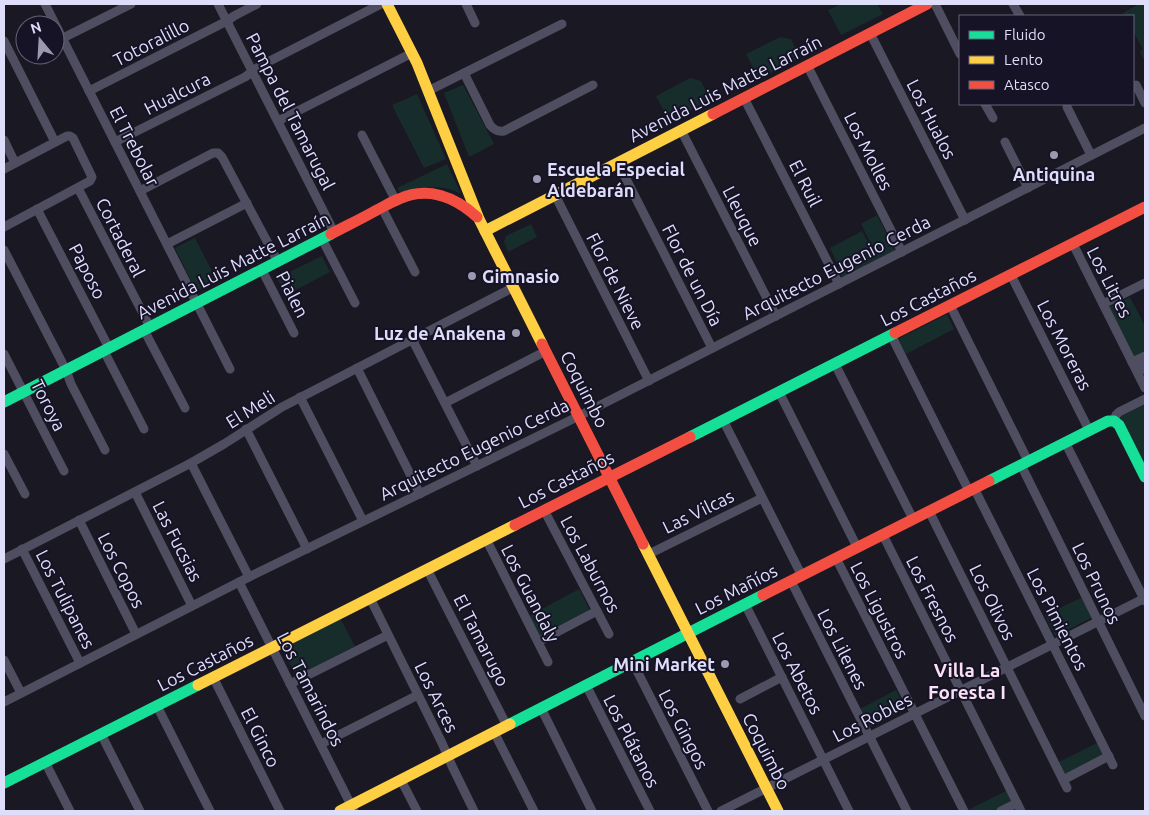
<svg xmlns="http://www.w3.org/2000/svg" width="1149" height="815" viewBox="0 0 1149 815" font-family="Ubuntu,sans-serif">
<style>
.green{fill:#172d2c}
.lines{fill:none;stroke-linecap:round;stroke-linejoin:round}
.street{stroke:#4f4e61;stroke-width:9}
.fast{stroke:#16e098;stroke-width:11}
.slow{stroke:#ffcf43;stroke-width:11}
.jam{stroke:#f24e42;stroke-width:11}
.poi-dot{fill:#9a99ae;stroke:#161327;stroke-width:2}
.labels{text-anchor:middle;dominant-baseline:central;stroke-width:4;stroke-linejoin:round;paint-order:stroke}
.street-label{font-size:18px;fill:#dfdefa;stroke:#161327}
.poi-label{font-size:18px;font-weight:bold;fill:#dfdefa;stroke:#161327;text-anchor:start}
.neighbourhood-label{font-size:19px;font-weight:bold;fill:#fbdff2;stroke:#161327}
</style>
<rect width="100%" height="100%" fill="#1a1822"/>
<!-- green -->
<g class="green">
<path d="M841 4H877L883 14 841 35 828 10Z"/>
<path d="M1139 4H1145V62L1140 52 1143 49 1133 31V16H1125L1123 13Z"/>
<path d="M780 37 791 39 800 58 759 79 746 54Z"/>
<path d="M690 78 701 81 710 100 669 121 656 96Z"/>
<path d="M463 85 494 144 469 157 444 93Z"/>
<path d="M417 94 446 159 424 168 392 105Z"/>
<path d="M447 164 461 194C441 183 421 187 401 194L397 188Z"/>
<path d="M877 215 895 250 842 277 837 268 874 250 861 224Z"/>
<path d="M531 224 537 237 508 252 504 242 506 236Z"/>
<path d="M862 231 871 248 838 265 830 248Z"/>
<path d="M195 238 217 281 196 291 175 248Z"/>
<path d="M322 256 330 272 286 295 277 278Z"/>
<path d="M1130 297 1145 326V352L1137 356H1133L1109 307Z"/>
<path d="M947 314 954 329 906 354 898 339Z"/>
<path d="M1145 404V469L1120 417Z"/>
<path d="M579 589 590 610 540 637 529 616Z"/>
<path d="M1083 597 1093 617 1055 636 1045 615Z"/>
<path d="M340 618 355 646 296 676 282 648Z"/>
<path d="M896 690 906 709 870 727 860 709Z"/>
<path d="M1097 743 1103 755 1064 775 1057 763Z"/>
<path d="M1006 791 1012 803 997 811H966Z"/>
</g>
<g class="lines">
<!-- street -->
<g class="street">
<path d="M45 4 230 369"/>
<path d="M218 4 334 232"/>
<path d="M466 4 475 23"/>
<path d="M935 4 960 54"/>
<path d="M1013 4 1020 16"/>
<path d="M870 33 965 220"/>
<path d="M63 38 131 4"/>
<path d="M4 41 55 142"/>
<path d="M807 65 902 252"/>
<path d="M464 73 490 125C494 130 498 132 504 131L593 85"/>
<path d="M1136 85 1145 103"/>
<path d="M89 91 227 21 234 16 257 4"/>
<path d="M428 91 562 24"/>
<path d="M744 98 839 284"/>
<path d="M985 104 993 118"/>
<path d="M1067 107 1091 155"/>
<path d="M278 121 412 53"/>
<path d="M681 130 776 316"/>
<path d="M362 135 396 201"/>
<path d="M4 140 15 163"/>
<path d="M115 142 245 77 260 66 381 4"/>
<path d="M1005 142 1028 188"/>
<path d="M618 163 712 348"/>
<path d="M4 169 67 136H70L73 138 92 177 90 181 4 227"/>
<path d="M78 188 150 327"/>
<path d="M140 191 213 153H218L222 157 278 262"/>
<path d="M555 195 649 381"/>
<path d="M382 208 415 272"/>
<path d="M37 209 109 348"/>
<path d="M322 239 355 303"/>
<path d="M167 244 247 203"/>
<path d="M1073 244 1145 388"/>
<path d="M4 250 66 370 71 384 105 450"/>
<path d="M262 270 294 333"/>
<path d="M1011 275 1089 430"/>
<path d="M1103 304 1145 283"/>
<path d="M950 305 1028 461"/>
<path d="M144 330 185 408"/>
<path d="M891 335 969 491"/>
<path d="M412 339 477 466"/>
<path d="M104 351 144 429"/>
<path d="M4 354 64 471"/>
<path d="M1140 359 1145 370"/>
<path d="M1132 362 1145 356"/>
<path d="M835 364 913 519"/>
<path d="M357 368 420 494"/>
<path d="M779 392 857 547"/>
<path d="M300 397 363 521"/>
<path d="M445 403 546 351"/>
<path d="M723 420 802 576"/>
<path d="M1114 421 1116 415 1119 412 1145 399"/>
<path d="M246 429 307 549"/>
<path d="M1065 442 1145 601"/>
<path d="M4 454 25 494"/>
<path d="M191 463 249 577"/>
<path d="M1021 465 1145 716"/>
<path d="M974 488 1113 765"/>
<path d="M135 492 192 606"/>
<path d="M544 510 609 634"/>
<path d="M929 511 1067 788"/>
<path d="M79 520 136 634"/>
<path d="M883 535 1021 811"/>
<path d="M486 539 548 662"/>
<path d="M22 549 80 663"/>
<path d="M649 554 762 498"/>
<path d="M836 558 964 811"/>
<path d="M4 559 191 463 224 444 282 407 514 287"/>
<path d="M427 569 507 726"/>
<path d="M791 581 907 811"/>
<path d="M239 582 354 811"/>
<path d="M370 598 442 743 452 766 474 811"/>
<path d="M745 604 849 811"/>
<path d="M538 642 597 611"/>
<path d="M4 660 21 693"/>
<path d="M632 661 708 811"/>
<path d="M213 677 280 811"/>
<path d="M290 684 388 635"/>
<path d="M586 685 650 811"/>
<path d="M740 699 782 677"/>
<path d="M4 702 249 577 579 416 1145 128"/>
<path d="M157 706 210 811"/>
<path d="M541 708 592 811"/>
<path d="M494 732 534 811"/>
<path d="M101 734 140 811"/>
<path d="M321 744 418 695"/>
<path d="M45 762 70 811"/>
<path d="M401 780 417 811"/>
<path d="M1063 780 1109 756"/>
<path d="M721 811 1145 598"/>
<path d="M1001 811 1017 803"/>
</g>
<!-- fast -->
<g class="fast">
<path d="M4 402 331 234"/>
<path d="M690 437 895 333"/>
<path d="M989 481 1108 421H1114L1119 425 1145 477"/>
<path d="M510 724 763 595"/>
<path d="M4 783 198 685"/>
</g>
<!-- slow -->
<g class="slow">
<path d="M387 4 417 63 479 219 542 344"/>
<path d="M485 231 713 114"/>
<path d="M643 544 778 811"/>
<path d="M198 685 515 525"/>
<path d="M340 811 510 724"/>
</g>
<!-- jam -->
<g class="jam">
<path d="M713 114 927 4"/>
<path d="M331 234C346 226 361 219 375 211 383 207 391 202 399 199 428 186 455 197 477 217"/>
<path d="M895 333 1145 207"/>
<path d="M542 344 643 544"/>
<path d="M515 525 690 437"/>
<path d="M763 595 989 481"/>
</g>
</g>
<!-- markers -->
<g class="poi-dot">
<circle cx="1054" cy="155" r="5"/>
<circle cx="537" cy="179" r="5"/>
<circle cx="472" cy="276" r="5"/>
<circle cx="516" cy="333" r="5"/>
<circle cx="725" cy="664" r="5"/>
</g>
<g class="labels">
<!-- street labels -->
<g class="street-label">
<text transform="translate(151 42) rotate(-27)">Totoralillo</text>
<text transform="translate(725 88) rotate(-27)">Avenida Luis Matte Larraín</text>
<text transform="translate(177 93) rotate(-27)">Hualcura</text>
<text transform="translate(291 111) rotate(63)">Pampa del Tamarugal</text>
<text transform="translate(932 119) rotate(63)">Los Hualos</text>
<text transform="translate(135 146) rotate(63)">El Trebolar</text>
<text transform="translate(869 151) rotate(63)">Los Molles</text>
<text transform="translate(806 183) rotate(63)">El Ruil</text>
<text transform="translate(743 216) rotate(63)">Lleuque</text>
<text transform="translate(121 237) rotate(63)">Cortaderal</text>
<text transform="translate(233 265) rotate(-27)">Avenida Luis Matte Larraín</text>
<text transform="translate(836 267) rotate(-27)">Arquitecto Eugenio Cerda</text>
<text transform="translate(88 271) rotate(63)">Paposo</text>
<text transform="translate(693 275) rotate(63)">Flor de un Día</text>
<text transform="translate(616 281) rotate(63)">Flor de Nieve</text>
<text transform="translate(1110 282) rotate(63)">Los Litres</text>
<text transform="translate(293 294) rotate(63)">Pialen</text>
<text transform="translate(928 297) rotate(-27)">Los Castaños</text>
<text transform="translate(1065 345) rotate(63)">Los Moreras</text>
<text transform="translate(585 389) rotate(63)">Coquimbo</text>
<text transform="translate(49 405) rotate(63)">Toroya</text>
<text transform="translate(250 409) rotate(-32)">El Meli</text>
<text transform="translate(474 449) rotate(-26)">Arquitecto Eugenio Cerda</text>
<text transform="translate(566 479) rotate(-27)">Los Castaños</text>
<text transform="translate(698 511) rotate(-26)">Las Vilcas</text>
<text transform="translate(178 541) rotate(63)">Las Fucsias</text>
<text transform="translate(591 564) rotate(62)">Los Laburnos</text>
<text transform="translate(122 570) rotate(63)">Los Copos</text>
<text transform="translate(1097 583) rotate(64)">Los Prunos</text>
<text transform="translate(736 589) rotate(-27)">Los Mañíos</text>
<text transform="translate(531 593) rotate(63)">Los Guandaly</text>
<text transform="translate(66 599) rotate(63)">Los Tulipanes</text>
<text transform="translate(933 599) rotate(63)">Los Fresnos</text>
<text transform="translate(993 602) rotate(64)">Los Olivos</text>
<text transform="translate(880 610) rotate(63)">Los Ligustros</text>
<text transform="translate(1058 619) rotate(63)">Los Pimientos</text>
<text transform="translate(482 640) rotate(63)">El Tamarugo</text>
<text transform="translate(843 649) rotate(63)">Los Lilenes</text>
<text transform="translate(205 662) rotate(-27)">Los Castaños</text>
<text transform="translate(798 673) rotate(63)">Los Abetos</text>
<text transform="translate(311 689) rotate(63)">Los Tamarindos</text>
<text transform="translate(437 697) rotate(64)">Los Arces</text>
<text transform="translate(872 717) rotate(-27)">Los Robles</text>
<text transform="translate(684 729) rotate(63)">Los Gingos</text>
<text transform="translate(261 737) rotate(63)">El Ginco</text>
<text transform="translate(632 741) rotate(63)">Los Plátanos</text>
<text transform="translate(767 751) rotate(63)">Coquimbo</text>
</g>
<!-- poi labels -->
<g class="poi-label">
<text x="547" y="169">Escuela Especial<tspan x="547" dy="21">Aldebarán</tspan></text>
<text x="1054" y="174" text-anchor="middle">Antiquina</text>
<text x="482" y="276">Gimnasio</text>
<text x="506" y="333" text-anchor="end">Luz de Anakena</text>
<text x="715" y="664" text-anchor="end">Mini Market</text>
</g>
<!-- neighbourhood labels -->
<g class="neighbourhood-label">
<text x="967" y="670">Villa La<tspan x="967" dy="22">Foresta I</tspan></text>
</g>
</g>
<!-- border -->
<rect width="1149" height="815" fill="none" stroke="#dfdefa" stroke-width="10"/>
<!-- legend -->
<rect x="959" y="15" width="175" height="90" fill="#161327" stroke="#66647b"/>
<rect x="969" y="31" width="25" height="8" fill="#16e098" stroke="#66647b"/>
<text x="1004" y="40" font-size="15" fill="#dfdefa">Fluido</text>
<rect x="969" y="56" width="25" height="8" fill="#ffcf43" stroke="#66647b"/>
<text x="1004" y="65" font-size="15" fill="#dfdefa">Lento</text>
<rect x="969" y="81" width="25" height="8" fill="#f24e42" stroke="#66647b"/>
<text x="1004" y="90" font-size="15" fill="#dfdefa">Atasco</text>
<!-- north arrow -->
<g transform="translate(40 40) rotate(342)"><circle r="24" fill="#161327" stroke="#66647b"/>
<path d="M0-4L9 19L0 12L-9 19Z" fill="#9a99ae"/>
<text y="-8" font-size="14" font-weight="bold" text-anchor="middle" fill="#dfdefa">N</text>
</g>
</svg>
